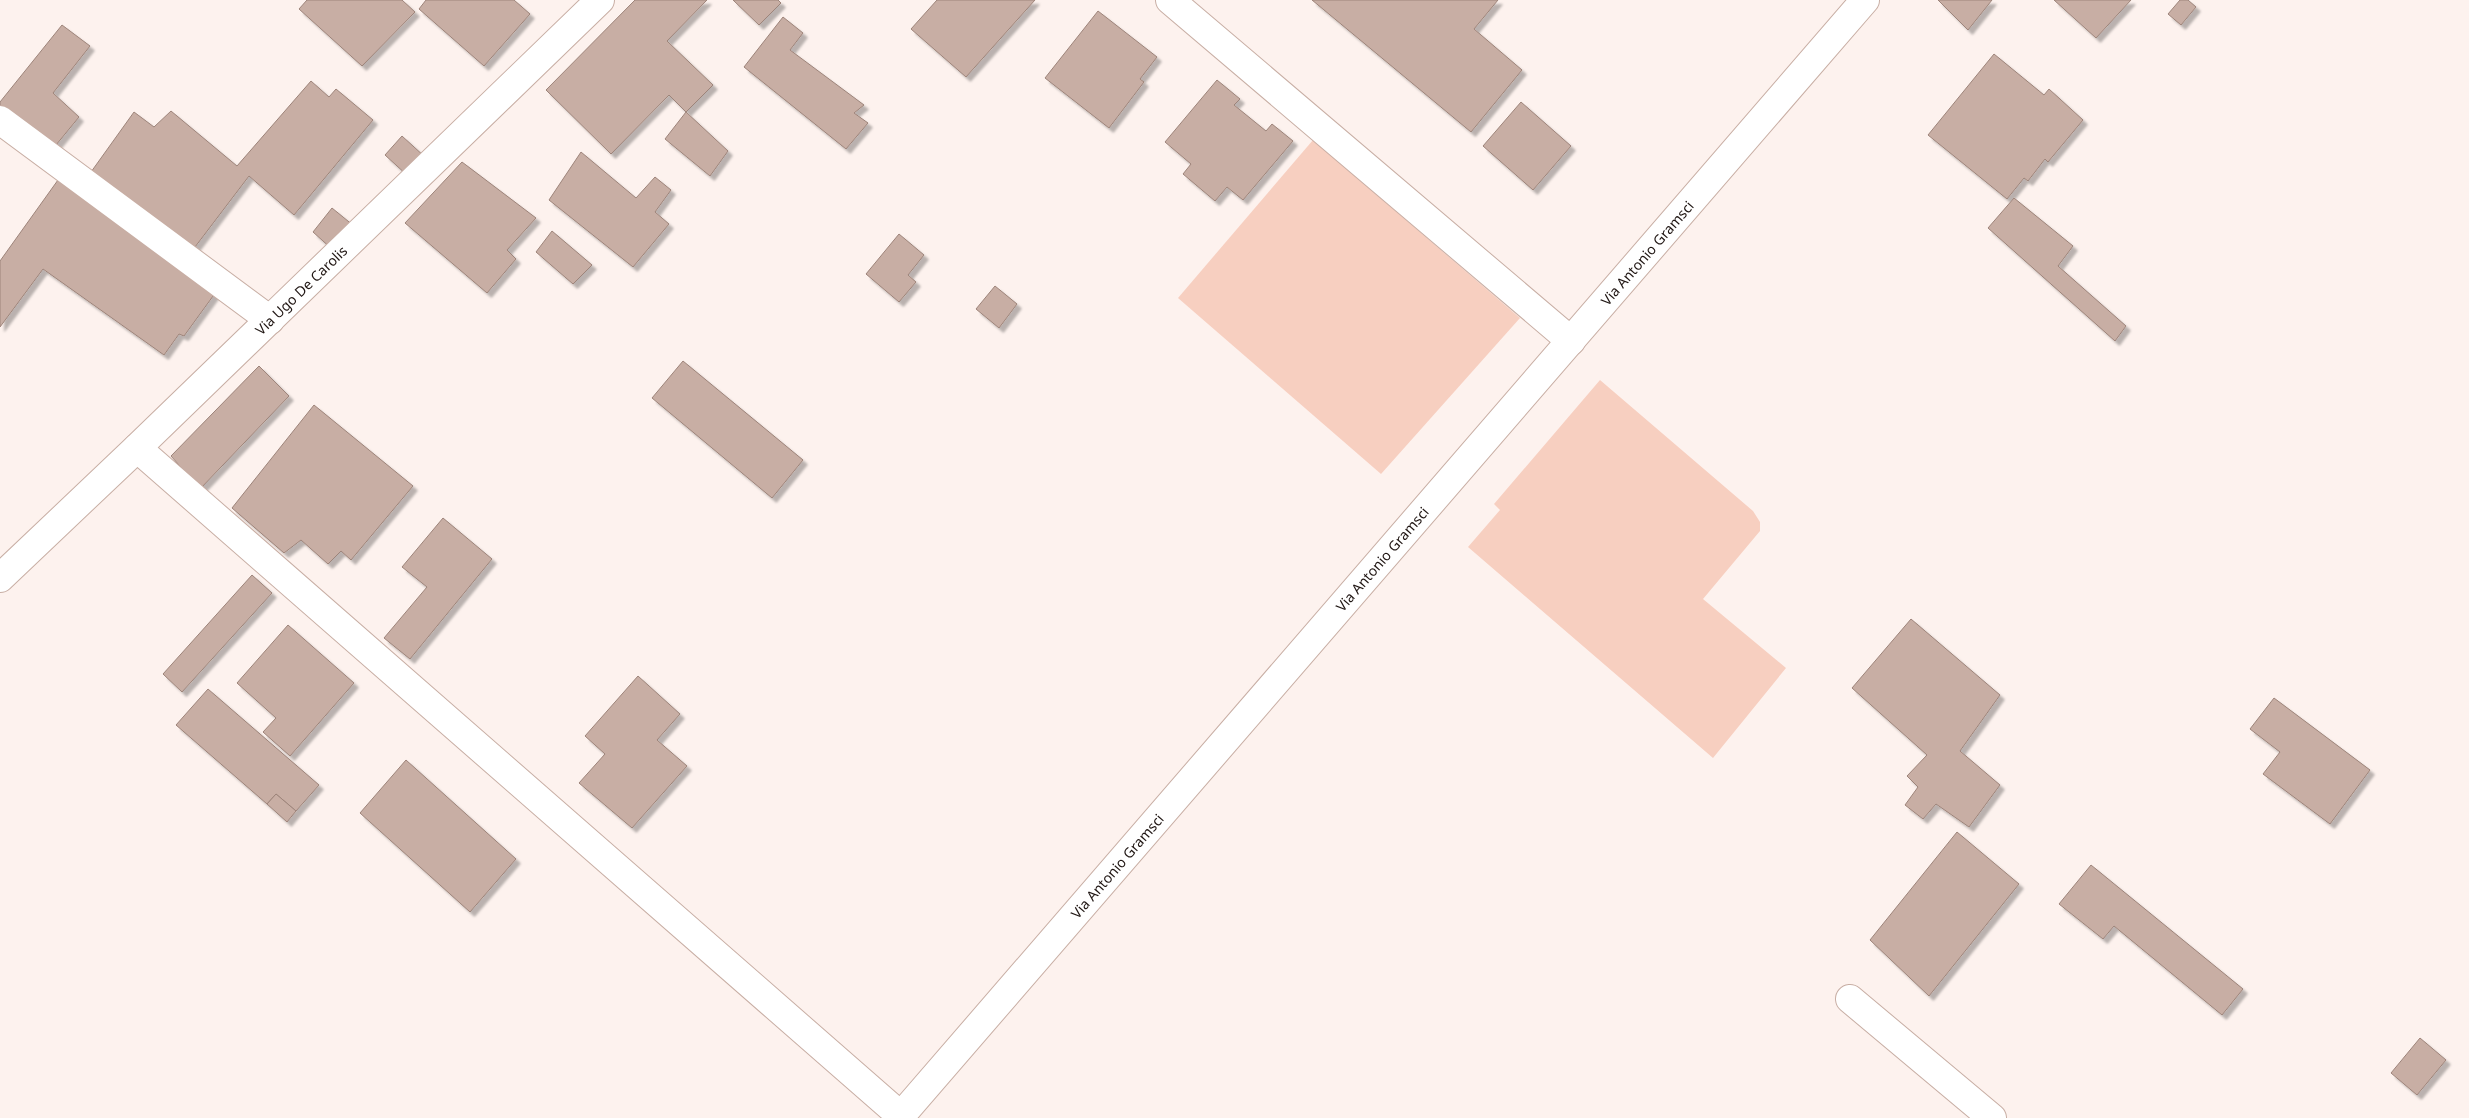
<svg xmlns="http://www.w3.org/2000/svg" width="2469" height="1118" viewBox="0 0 2469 1118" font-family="'Noto Sans',sans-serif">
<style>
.green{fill:#f7cfc0}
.building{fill:#c8aea4;stroke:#9d847a;filter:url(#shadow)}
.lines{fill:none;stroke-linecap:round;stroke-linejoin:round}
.street-casing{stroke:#c8aea4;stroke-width:30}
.street{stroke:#fff;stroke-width:28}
.labels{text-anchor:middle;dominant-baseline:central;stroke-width:4;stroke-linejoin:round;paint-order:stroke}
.street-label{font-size:14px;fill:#1f1512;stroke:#fff}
</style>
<defs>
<filter id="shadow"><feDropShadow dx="4.5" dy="4.5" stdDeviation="1" flood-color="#0004"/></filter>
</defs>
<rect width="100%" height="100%" fill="#fdf2ee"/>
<!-- green -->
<g class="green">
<path d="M1313 140 1520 318 1381 474 1178 298Z"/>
<path d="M1600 380 1753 511 1760 522V531L1703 599 1786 668 1713 758 1468 547 1500 510 1494 504Z"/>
</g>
<!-- building -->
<g class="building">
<path d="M307 0H402L415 12 362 66 299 9Z"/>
<path d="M426 0H514L530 14 484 66 419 9Z"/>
<path d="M635 0H707L667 41 713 85 686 112 669 95 611 154 546 90Z"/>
<path d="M733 0H778L781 3 759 25Z"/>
<path d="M937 0H1035L966 77 911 29Z"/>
<path d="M1312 0H1498L1474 29 1522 70 1471 132Z"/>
<path d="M1938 0H1992L1968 30Z"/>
<path d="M2054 0H2131L2096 38Z"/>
<path d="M2180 0H2188L2196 7 2181 25 2168 14Z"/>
<path d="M1098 11 1157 57 1140 79 1144 82 1109 128 1045 78Z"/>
<path d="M783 17 803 33 790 50 864 105 854 113 868 123 846 149 744 67Z"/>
<path d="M62 25 90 46 53 93 79 117 56 145 0 106V102Z"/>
<path d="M1994 54 2044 95 2049 89 2083 120 2048 162 2045 159 2028 181 2024 178 2007 199 1928 135Z"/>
<path d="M1217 80 1240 99 1234 105 1266 131 1272 124 1293 141 1243 200 1227 187 1215 201 1183 174 1191 164 1165 142Z"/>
<path d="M311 81 329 97 336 89 373 120 294 215 249 176 195 247 91 172 134 112 154 127 171 111 237 166Z"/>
<path d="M1521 102 1571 146 1533 190 1483 146Z"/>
<path d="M686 112 728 151 710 176 665 139Z"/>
<path d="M402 136 425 157 408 176 385 155Z"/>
<path d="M581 152 636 198 655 177 671 190 655 212 669 224 633 267 549 200Z"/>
<path d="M462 162 536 218 507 250 516 259 487 293 405 223Z"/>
<path d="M58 180 216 292 184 336 179 334 164 355 43 269 0 327V261Z"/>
<path d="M2014 198 2073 246 2058 266 2126 326 2115 341 1988 228Z"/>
<path d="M332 208 354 226 333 250 313 232Z"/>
<path d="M552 231 592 265 573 284 536 252Z"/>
<path d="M899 234 924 255 908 275 916 282 899 302 866 274Z"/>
<path d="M995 286 1017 304 999 328 976 309Z"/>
<path d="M683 361 803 460 772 498 652 398Z"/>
<path d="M259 366 289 396 200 489 171 456Z"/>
<path d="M314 405 413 486 351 560 341 551 328 564 301 540 284 553 232 508Z"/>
<path d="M443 518 492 559 410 659 384 638 427 587 402 567Z"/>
<path d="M252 575 272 593 182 692 163 674Z"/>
<path d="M1911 619 2000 695 1960 751 2000 785 1969 827 1936 804 1923 819 1905 805 1918 787 1907 776 1927 755 1852 688Z"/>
<path d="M288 625 354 683 290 756 263 732 276 718 237 683Z"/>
<path d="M638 676 680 714 657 740 687 766 632 828 579 783 605 754 585 736Z"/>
<path d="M208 689 319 785 296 811 276 794 267 804 176 725Z"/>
<path d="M2274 698 2370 770 2330 824 2263 774 2280 752 2250 729Z"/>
<path d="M406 760 516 859 470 912 360 813Z"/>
<path d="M276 794 296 811 287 822 267 804Z"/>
<path d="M1957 832 2019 884 1929 996 1870 940Z"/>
<path d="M2091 865 2243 989 2222 1015 2114 926 2103 939 2059 904Z"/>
<path d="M2420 1038 2446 1060 2417 1095 2391 1073Z"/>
</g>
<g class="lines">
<defs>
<g id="street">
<path d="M1170 0 1571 341"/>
<path d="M0 120 270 320"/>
<path d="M137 448 901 1116"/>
<path d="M0 578 137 448 600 0"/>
<path d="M1850 999 1992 1118"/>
<path d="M899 1118 1865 0"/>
</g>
</defs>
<!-- street casing -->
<use href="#street" class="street-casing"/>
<!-- street -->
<use href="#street" class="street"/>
</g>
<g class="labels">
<!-- street labels -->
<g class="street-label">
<text transform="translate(1647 253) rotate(-49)">Via Antonio Gramsci</text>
<text transform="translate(301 290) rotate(-44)">Via Ugo De Carolis</text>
<text transform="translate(1382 559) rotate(-49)">Via Antonio Gramsci</text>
<text transform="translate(1117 866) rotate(-49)">Via Antonio Gramsci</text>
</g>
</g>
</svg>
